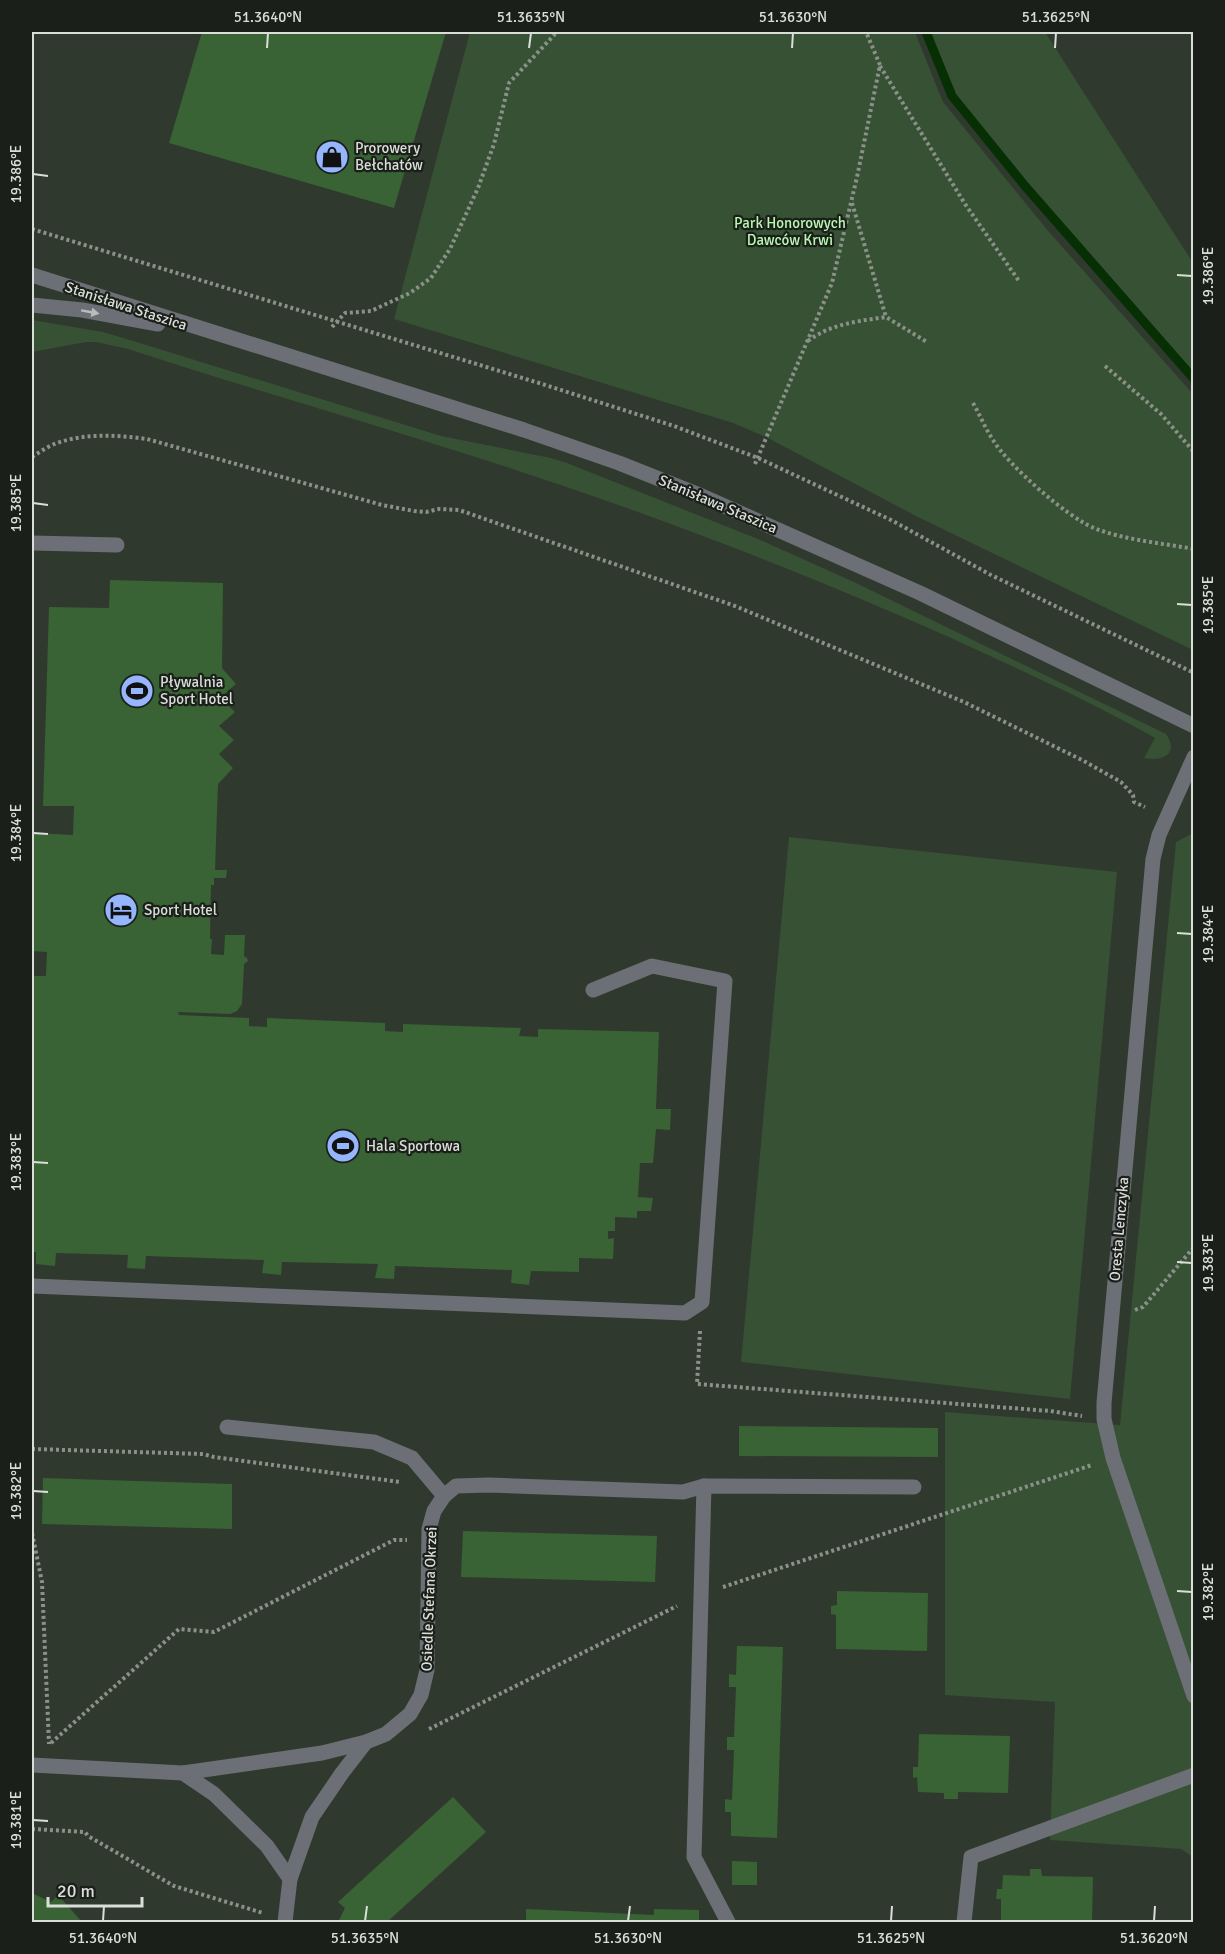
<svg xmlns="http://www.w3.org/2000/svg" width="1225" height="1954" viewBox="0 0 1225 1954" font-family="Signika,sans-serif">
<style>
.green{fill:#365133}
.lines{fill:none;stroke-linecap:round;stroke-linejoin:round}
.stream{stroke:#063004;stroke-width:9}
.building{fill:#396235}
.path{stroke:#8a9188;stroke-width:4;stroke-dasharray:3 3;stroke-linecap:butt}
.minor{stroke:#6c6f75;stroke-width:15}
.oneway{fill:#b8bdba}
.ticks{fill:none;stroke:#d9dfd8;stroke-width:2}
.labels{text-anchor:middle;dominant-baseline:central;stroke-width:4.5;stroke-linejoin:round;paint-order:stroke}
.poi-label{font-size:15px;fill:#d9dfd8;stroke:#1b1f1a;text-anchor:start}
.park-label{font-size:15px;fill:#b8f7b1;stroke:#1b1f1a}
.street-label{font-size:15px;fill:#d9dfd8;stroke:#1b1f1a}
.neatline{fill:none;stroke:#d9dfd8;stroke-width:2}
.ticks-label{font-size:15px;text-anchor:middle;fill:#d9dfd8}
</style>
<rect width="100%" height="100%" fill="#30392e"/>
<!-- green -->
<g class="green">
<path d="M470 32H915L943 102 1049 232 1193 394V650L920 518 766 437 733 423 394 319Z"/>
<path d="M926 32H1045L1193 263V379L1025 186 952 96Z"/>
<path d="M32 320 103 332 130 340 441 436 551 458 567 463 758 539 856 583 1166 734C1180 754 1162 762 1144 758L1155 738C1089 700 1020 670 951 638 839 588 724 542 607 501 449 445 287 401 128 349L96 342H86L32 352Z"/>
<path d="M1193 833V1857L1181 1849 1050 1840 1055 1702 945 1695V1412L1120 1425 1176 842Z"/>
<path d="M789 837 1117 872 1070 1399 741 1362Z"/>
</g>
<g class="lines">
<!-- stream -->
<path class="stream" d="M926 32 952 96 1025 186 1194 379"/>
</g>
<!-- building -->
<g class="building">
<path d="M202 32H446L394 208 169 143Z"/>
<path d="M110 580 223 583 222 668 236 684 220 698 235 712 219 726 234 740 219 754 233 768 218 784 215 870H227L226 878H214V885H211L210 939H212L211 954 224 955 225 935H245L244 956 247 958 248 961 244 964 242 1004 237 1011 230 1014 178 1012 179 1015 249 1018V1026L267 1027V1018L385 1023V1031L403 1032V1024L521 1028 519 1036 538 1037V1029L659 1032 656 1109H671L670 1130 656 1129 653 1163H640L638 1197 653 1198 651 1211H637V1218L615 1217V1231H608V1239L614 1238 613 1259 579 1258V1272L531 1271 529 1285 511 1283 512 1270 395 1266 394 1279 375 1278 378 1264 282 1262 281 1275 262 1273 264 1260 146 1256 145 1269 127 1268 128 1255 56 1253 55 1266 36 1264V1252H32V976H46L47 952 32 951V833L73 835 74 806H43L49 607 109 608Z"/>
<path d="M739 1426 938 1428V1457L739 1456Z"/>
<path d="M43 1478 232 1484V1529L42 1524Z"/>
<path d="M463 1531 657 1536 655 1582 461 1577Z"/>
<path d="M837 1591 928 1593 927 1651 836 1649V1615L831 1614V1606L837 1605Z"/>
<path d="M737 1646 783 1647 777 1838 731 1836V1812H725V1799L732 1800 734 1750H727V1737H734L736 1687H729V1674L736 1675Z"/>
<path d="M919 1734 1010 1736 1008 1793 958 1792V1799H944V1793L918 1792 917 1777 913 1778V1767H918Z"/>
<path d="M453 1797 486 1832 387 1922H338L345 1908 338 1902Z"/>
<path d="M732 1861 757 1862V1885H732Z"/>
<path d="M1030 1869H1041L1042 1876 1093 1877 1092 1922H1001V1899H996L997 1889H1002L1003 1875 1030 1876Z"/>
<path d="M32 1893 51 1902 58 1895 82 1922H32Z"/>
<path d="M526 1909 654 1915V1909L699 1910V1922H526Z"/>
</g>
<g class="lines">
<!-- path -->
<g class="path">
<path d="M880 66 965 204 1019 281"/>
<path d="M852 203 886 317"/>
<path d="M32 229 539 383 674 426 758 458 891 520 991 575 1194 673"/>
<path d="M332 327 345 313 371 311 410 293 431 278 450 249 478 188 494 144 509 83 557 32"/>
<path d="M808 341C830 324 859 321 886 317L927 342"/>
<path d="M1105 366 1161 414 1194 452"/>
<path d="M973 403C980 415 985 428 993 440 1008 465 1067 517 1094 528 1124 540 1161 543 1194 549"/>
<path d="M32 457C40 452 48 446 57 443 86 433 117 435 147 439L382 505 414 511 426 512 439 509 459 510 735 606 964 702 1082 760 1121 782 1133 795 1134 802 1145 807"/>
<path d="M755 464 832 283 857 177 880 65 866 32"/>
<path d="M1135 1310 1143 1307 1194 1247"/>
<path d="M700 1331 697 1384 1050 1411 1082 1416"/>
<path d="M32 1449 203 1454 214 1457 400 1482"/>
<path d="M32 1533 42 1582 49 1744"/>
<path d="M723 1587 1092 1465"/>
<path d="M429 1729 677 1606"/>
<path d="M51 1743 179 1629 214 1632 394 1540H407"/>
<path d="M32 1829 85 1832 88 1836 174 1886 263 1913"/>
</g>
<!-- minor -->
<g class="minor">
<path d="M32 275 524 430 619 463 702 496 920 593 1194 726"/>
<path d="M32 305 82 310 158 324"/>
<path d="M32 543 117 545"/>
<path d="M1194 757 1159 835 1153 859 1104 1403V1419L1113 1458 1194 1696"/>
<path d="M32 1286 685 1313 702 1302 725 981 652 966 593 990"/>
<path d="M227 1427 374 1442 412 1458 444 1496"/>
<path d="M704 1486 694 1857 728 1922"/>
<path d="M32 1765 183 1773 322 1753 366 1742 386 1734 410 1714 421 1695 427 1670 429 1529 434 1511 444 1496 456 1486 489 1485 683 1492 704 1486 914 1487"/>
<path d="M183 1773 214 1794 267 1846 290 1879 285 1922"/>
<path d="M290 1879 312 1817 342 1773 366 1742"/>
<path d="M964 1922 971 1857 1194 1775"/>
</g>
</g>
<!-- one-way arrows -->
<defs><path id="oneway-solid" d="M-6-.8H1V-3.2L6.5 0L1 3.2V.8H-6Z" transform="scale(1.5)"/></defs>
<use class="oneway" href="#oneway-solid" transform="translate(90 312) rotate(10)"/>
<!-- ticks -->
<path class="ticks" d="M267 48 268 33M529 48 531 33M792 48 793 33M1055 48 1056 33M33 174 48 176M1177 275 1192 276M33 503 48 505M1177 604 1192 605M33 833 48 834M1177 933 1192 934M33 1162 48 1163M1177 1262 1192 1263M33 1491 48 1492M1177 1591 1192 1592M33 1820 48 1821M103 1921 104 1906M365 1921 367 1906M628 1921 630 1906M891 1921 892 1906M1154 1921 1155 1906"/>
<!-- icons -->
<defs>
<symbol id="shop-disc" viewBox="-11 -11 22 22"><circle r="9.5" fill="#95b6fd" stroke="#1b1f1a"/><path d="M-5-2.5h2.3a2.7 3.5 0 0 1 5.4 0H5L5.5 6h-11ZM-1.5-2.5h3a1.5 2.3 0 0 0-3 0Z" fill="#111"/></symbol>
<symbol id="stadium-disc" viewBox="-11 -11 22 22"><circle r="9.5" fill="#95b6fd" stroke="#1b1f1a"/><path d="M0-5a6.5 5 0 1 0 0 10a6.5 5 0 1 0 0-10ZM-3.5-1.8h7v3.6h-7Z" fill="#111"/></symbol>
<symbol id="hotel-disc" viewBox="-11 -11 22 22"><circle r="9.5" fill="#95b6fd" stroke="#1b1f1a"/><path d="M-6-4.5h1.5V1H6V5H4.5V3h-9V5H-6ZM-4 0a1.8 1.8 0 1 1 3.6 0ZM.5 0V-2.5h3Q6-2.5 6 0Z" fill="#111"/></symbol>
</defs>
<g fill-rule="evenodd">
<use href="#shop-disc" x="313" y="138" width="38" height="38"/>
<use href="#stadium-disc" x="118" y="672" width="38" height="38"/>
<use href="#hotel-disc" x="102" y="891" width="38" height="38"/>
<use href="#stadium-disc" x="324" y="1127" width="38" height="38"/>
</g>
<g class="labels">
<!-- poi labels -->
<g class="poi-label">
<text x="355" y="148">Prorowery<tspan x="355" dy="17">Bełchatów</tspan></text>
<text x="160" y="682">Pływalnia<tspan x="160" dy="17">Sport Hotel</tspan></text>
<text x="144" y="910">Sport Hotel</text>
<text x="366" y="1146">Hala Sportowa</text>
</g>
<!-- park labels -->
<g class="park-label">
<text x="790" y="223">Park Honorowych<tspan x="790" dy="17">Dawców Krwi</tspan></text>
</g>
<!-- street labels -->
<g class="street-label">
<text transform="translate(126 306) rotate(18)">Stanisława Staszica</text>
<text transform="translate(718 504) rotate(23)">Stanisława Staszica</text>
<text transform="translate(1119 1229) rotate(-85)">Oresta Lenczyka</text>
<text transform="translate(429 1599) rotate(-88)">Osiedle Stefana Okrzei</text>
</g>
</g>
<!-- border -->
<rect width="1225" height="1954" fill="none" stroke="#1b1f1a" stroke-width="66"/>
<!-- scale -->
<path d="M48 1897v9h94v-9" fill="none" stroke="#d9dfd8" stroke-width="3"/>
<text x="57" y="1897" font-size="18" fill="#d9dfd8" stroke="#1b1f1a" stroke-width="4.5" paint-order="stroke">20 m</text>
<rect x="33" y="33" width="1159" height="1888" class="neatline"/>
<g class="ticks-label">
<text x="268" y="22">51.3640°N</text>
<text x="531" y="22">51.3635°N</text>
<text x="793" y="22">51.3630°N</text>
<text x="1056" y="22">51.3625°N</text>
<text transform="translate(16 174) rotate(-90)" y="5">19.386°E</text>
<text transform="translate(1208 276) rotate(-90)" y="5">19.386°E</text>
<text transform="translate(16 503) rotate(-90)" y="5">19.385°E</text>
<text transform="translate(1208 605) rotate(-90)" y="5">19.385°E</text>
<text transform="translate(16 833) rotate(-90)" y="5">19.384°E</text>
<text transform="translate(1208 934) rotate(-90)" y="5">19.384°E</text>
<text transform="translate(16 1162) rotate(-90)" y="5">19.383°E</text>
<text transform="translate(1208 1263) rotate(-90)" y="5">19.383°E</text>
<text transform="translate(16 1491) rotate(-90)" y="5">19.382°E</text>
<text transform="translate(1208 1592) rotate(-90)" y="5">19.382°E</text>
<text transform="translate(16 1820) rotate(-90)" y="5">19.381°E</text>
<text x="103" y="1943">51.3640°N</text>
<text x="365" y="1943">51.3635°N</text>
<text x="628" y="1943">51.3630°N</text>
<text x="891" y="1943">51.3625°N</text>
<text x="1154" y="1943">51.3620°N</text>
</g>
</svg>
